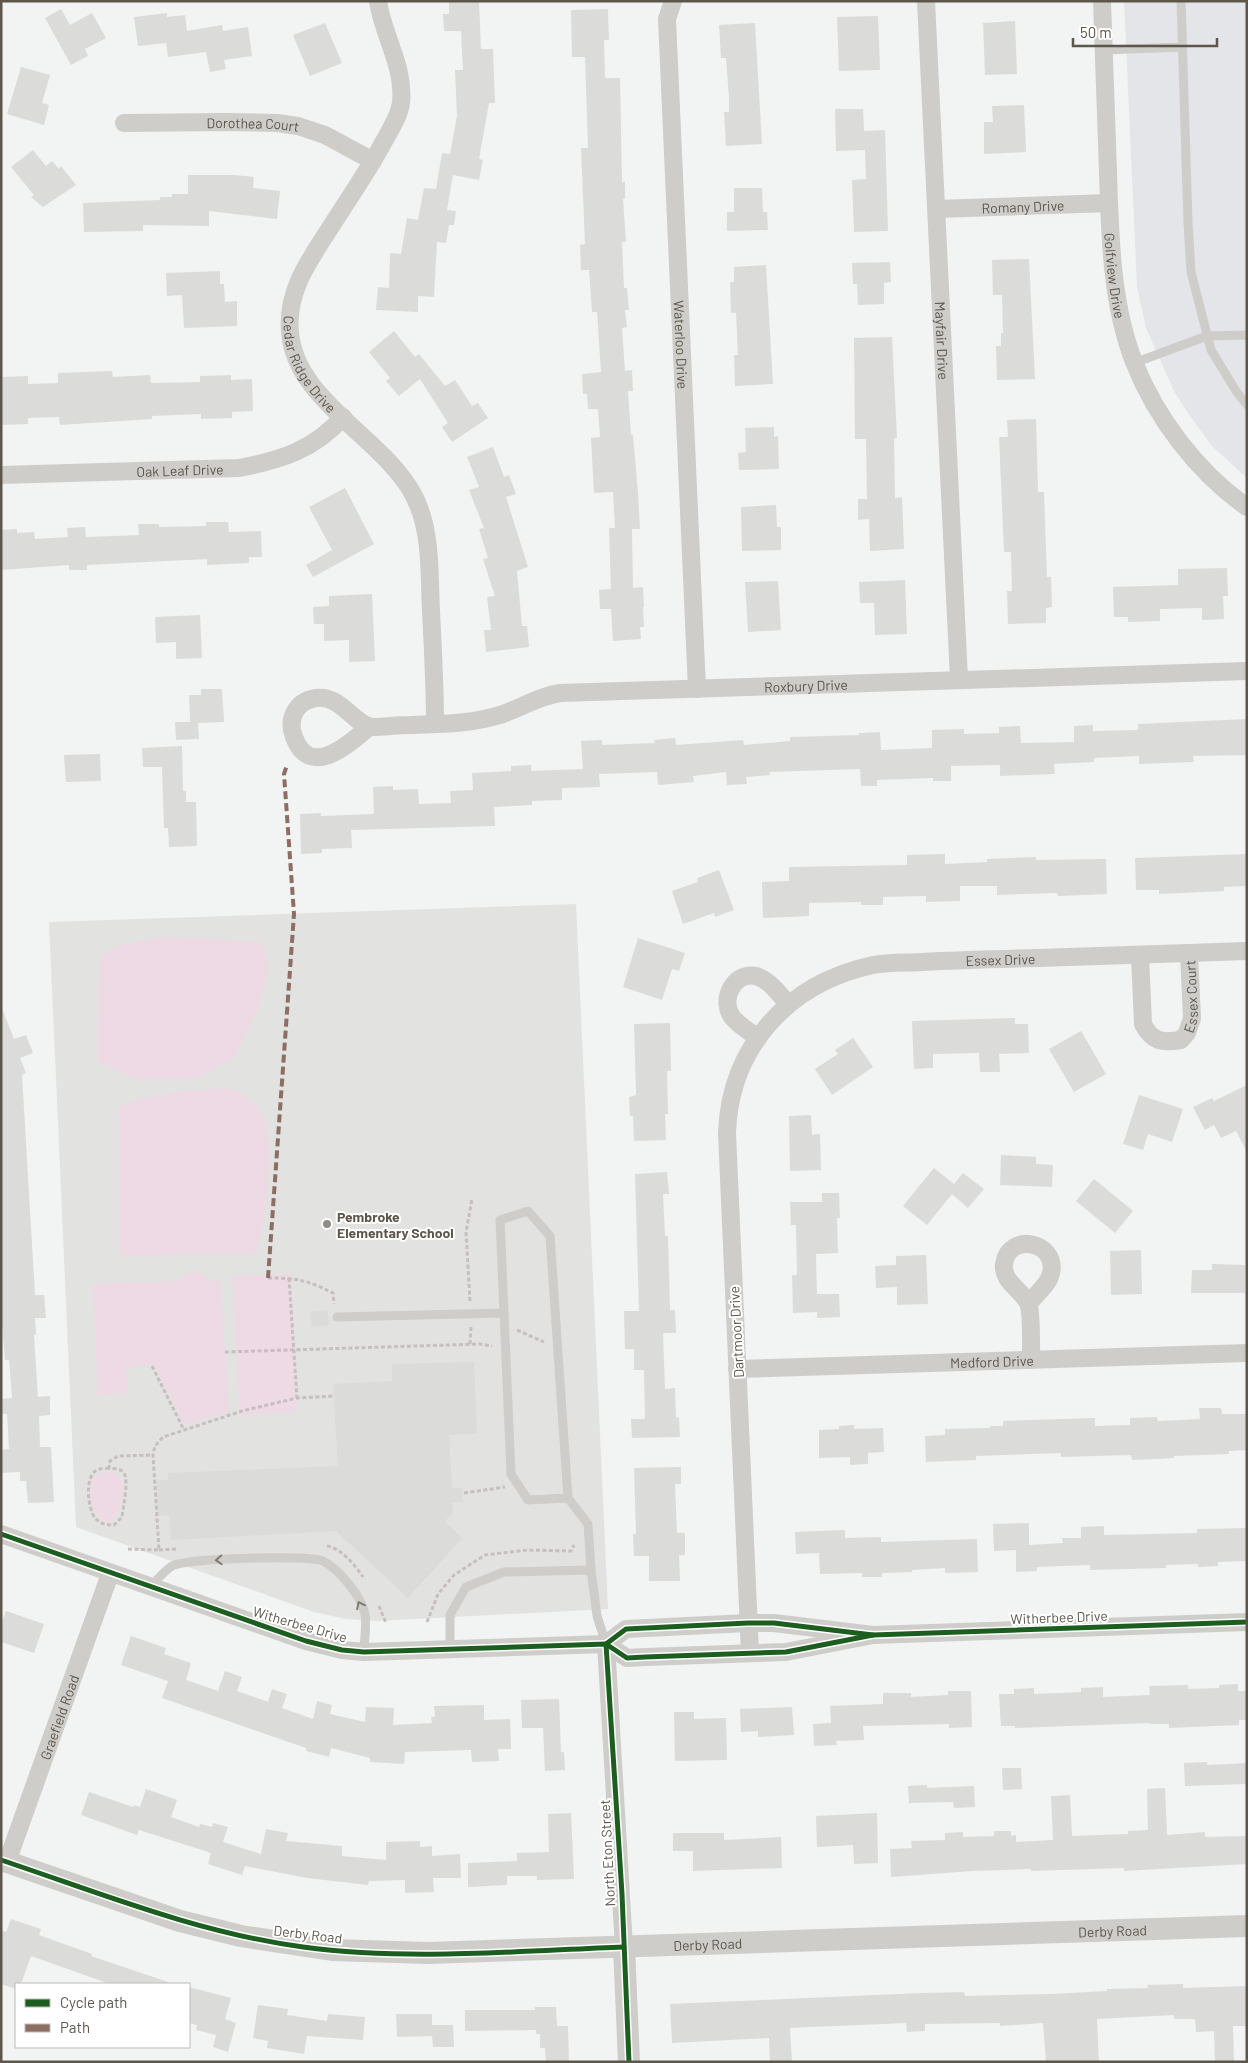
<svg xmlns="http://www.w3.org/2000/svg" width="1248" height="2063" viewBox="0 0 1248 2063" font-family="Barlow,sans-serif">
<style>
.commercial{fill:#e4e5e9}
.education{fill:#e2e2e1}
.green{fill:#eedae4}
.building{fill:#dbdbda}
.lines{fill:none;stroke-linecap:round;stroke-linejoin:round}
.path{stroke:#c7bebf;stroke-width:3;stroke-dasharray:4 2.5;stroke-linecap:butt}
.service{stroke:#cecdca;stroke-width:9}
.minor{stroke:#cecdca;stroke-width:18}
.tertiary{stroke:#cecdca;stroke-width:22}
.quiet{stroke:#8d6e63;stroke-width:4;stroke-dasharray:8 4;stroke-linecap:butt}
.cycleway-casing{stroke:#fff;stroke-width:8}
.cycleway{stroke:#1b5e20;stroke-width:5}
.oneway{stroke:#7f7a71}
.poi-dot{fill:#918d86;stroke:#fff;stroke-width:2}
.labels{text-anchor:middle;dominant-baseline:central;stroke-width:4;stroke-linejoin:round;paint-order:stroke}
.street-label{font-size:14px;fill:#5d564b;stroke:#fff}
.poi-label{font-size:14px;font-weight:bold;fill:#5d564b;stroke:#fff;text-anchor:start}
</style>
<rect width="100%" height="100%" fill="#f2f3f3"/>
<!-- commercial -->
<path class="commercial" d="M1124 1H1247V478L1212 446 1190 416 1174 391 1146 328 1137 287Z"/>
<!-- education -->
<path class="education" d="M576 904 608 1609 377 1621 346 1619 314 1612 76 1527 49 922Z"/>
<!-- green -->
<g class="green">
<path d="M166 937 261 942 269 968 258 1009 234 1058 195 1079H134L98 1062 99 957 119 945Z"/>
<path d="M191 1090C201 1090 229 1087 237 1091 241 1093 258 1106 260 1110 278 1137 265 1223 256 1253L120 1256 119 1108C128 1098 175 1093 191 1090Z"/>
<path d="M197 1272 210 1280 220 1279 229 1412 184 1424 154 1364 126 1368 128 1393 98 1395 93 1284 178 1281C184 1273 188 1273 197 1272Z"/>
<path d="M291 1274 297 1411 240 1415 232 1276Z"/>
<path d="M108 1472C131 1474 121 1498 118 1515L110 1522C89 1519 90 1493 93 1477L98 1474Z"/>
</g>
<!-- building -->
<g class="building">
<path d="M449 1H479L481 49H493L495 103H489L479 159 483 160 479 180 453 175 447 210 456 211 454 225H449L446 243 437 242 434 297 418 296V312L376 310 378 287 389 288 390 253 401 254 407 218 418 220 424 188 436 189 442 153 450 154 457 116 455 70H463L461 31H444L443 14H449Z"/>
<path d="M61 9 70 25 92 13 106 38 85 49 88 56 71 65 45 18Z"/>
<path d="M608 9 609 40H604L605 78H620L622 182H625V199H623L626 242H622L624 288H627L629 310H625L627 327 622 328 625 371 632 370 633 391H628L631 435H633L638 494 640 529H632L633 588 643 587 644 607H643L644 627H640L641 639 613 641 611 609H600L599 590 611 589 609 528H615L613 492 594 493 591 438 600 437 598 409H588L587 394H583L582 374 601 372 597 312H592L589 270H581L580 245 585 244 581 148H588L585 57H572L571 10Z"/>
<path d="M167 13V17L185 15 187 31 222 25 223 31 248 27 252 56 224 60 226 69 210 72 206 52 168 57 166 43 138 46 134 17Z"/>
<path d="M878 16 880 70 839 71 837 17Z"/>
<path d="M1015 21 1017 74 985 75 983 23Z"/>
<path d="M325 23 342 63 310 76 293 35Z"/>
<path d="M755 23 762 144 726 146 724 112H729V98L726 58H721L719 25Z"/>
<path d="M21 67 50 75 42 103 49 105 44 125 7 114Z"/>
<path d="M1024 105 1026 152 984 154V122H993L992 106Z"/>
<path d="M835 109H863L864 131 885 130 888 231 854 232 852 180 866 179 865 150 836 151Z"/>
<path d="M33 150 46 166 52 161 59 169 61 166 76 185 43 207 31 197 34 195 11 167Z"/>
<path d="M188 175H235L254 177 253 188 280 191 277 219 209 211V226L143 225V231L84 232 83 203 160 200V197H172V194H188Z"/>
<path d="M734 188H762L763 212H767L768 230 727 231V212H734Z"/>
<path d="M1029 259 1035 379 997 380 996 346H1001V333H1003L1002 295H993L992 260Z"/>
<path d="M890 262 891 282 884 283V304L858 305 857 284H853L852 263Z"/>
<path d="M766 265 773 384 735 386 734 355H738L736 313H731L730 282H734V267Z"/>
<path d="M220 271V284H224L225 302 237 301V326L184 328 182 295 167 296 166 273Z"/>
<path d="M394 331 415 357 419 354 445 386 455 380 472 406 478 403 488 418 452 442 442 427 448 423 420 379 399 396 386 381 390 378 369 352Z"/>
<path d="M892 337 897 438H894L895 498 902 497 904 549 870 551 869 519 858 520V499H867L866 439H855L854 338Z"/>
<path d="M112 371 113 377 150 375 151 383 200 382V376L231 375V380L252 379 253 411 232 412V418L201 419V414L152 416V419L60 425 59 417 28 418V424L1 425V377L28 376V384L58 383V373Z"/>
<path d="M1036 419 1038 492H1044L1047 577H1051L1052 607 1046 608V623L1008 624 1007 591H1012L1011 552H1004L999 437H1008L1007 420Z"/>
<path d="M774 427V437L778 436 779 469 739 470 738 453 746 452 745 428Z"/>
<path d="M493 447 504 477 509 475 516 494 506 497 528 567 517 571 522 626H527L529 647 486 652 484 630H491L487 597 495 596 483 559 488 558 479 529 484 528 469 490 479 487 467 457Z"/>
<path d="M345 488 374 544 313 577 306 565 332 550 309 507Z"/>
<path d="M776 505 777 527H781V550L742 551 741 507Z"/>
<path d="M206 522H228L229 532 261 531 262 557H249V563L207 565V559L87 565V570H69V565L1 570V530L17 529V533L34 532 35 539 68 537 67 528 85 527 86 537 139 535 138 524H159V527L206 526Z"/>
<path d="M1227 568 1228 596H1223L1224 619 1202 620V608L1160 609V621L1128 622V617H1114L1113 587 1178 585V569Z"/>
<path d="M905 580 907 634 875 635 874 603H860L859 582Z"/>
<path d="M778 581 781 630 748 632 745 582Z"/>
<path d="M372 594 375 661 349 662V640L324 641V624H314L313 607 329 606V596Z"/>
<path d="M200 615 202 658 176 659V642L156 643 155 617Z"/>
<path d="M201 689H222L224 722 198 723 199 739 176 740 175 722H190L189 695H201Z"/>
<path d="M1247 719V755L1193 756 1194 762 1139 764V756L1094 758V762L1054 764 1055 774 1000 776V765L951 766V781H933V778L877 780V786H861L860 769 769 772 770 775 746 777 747 784 727 785 726 772 693 776 694 782 658 785 657 772 599 774 600 787 562 788V800L532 801V805L494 807 495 826 351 830 352 848 322 849V853L301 854 300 814 321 813V816L374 814 373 787 393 786V790L418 789 419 804 451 803 450 791 473 790 472 773 511 771V766L531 765V771L583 769 581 741 602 740V745L655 743 654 740 675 738 676 745 743 740 744 745 790 741V737L859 735V733L880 732 881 750 932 748V730L964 729V734L999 733V727L1020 726 1021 743 1074 742V726L1093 725V731L1138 730V724Z"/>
<path d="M182 746 183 791H186V802H196L197 846 169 847 168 828H164L162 767H143L142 748Z"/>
<path d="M100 754 101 781 66 782 64 755Z"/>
<path d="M945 854V864L987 862V859L1036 857V860L1106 859 1107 894 1058 896 1057 893 997 895V886H960V901L926 902V896L883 897V905H861V902L809 903V916L763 918 762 882 789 881V867L907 865V855Z"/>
<path d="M1247 854V886L1224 887V891L1159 894V890H1136L1135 858Z"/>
<path d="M719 870 734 910 715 917 714 913 683 924 672 891 698 882 697 878Z"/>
<path d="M638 938 685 953 679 971 672 969 662 1000 623 987Z"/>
<path d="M1 1011H3L14 1039 26 1035 33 1053 20 1058 26 1073 22 1075 35 1295H44L46 1318H35L36 1335H34L38 1397 50 1396V1415L39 1416 40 1447H51L54 1502 28 1503 26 1481H20V1472L1 1473V1450L9 1449 7 1414H1V1399L12 1398 9 1360H5L1 1310Z"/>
<path d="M1015 1018V1024H1028L1029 1053 999 1054 1000 1072H980L979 1053 933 1054V1068L914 1069 912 1021Z"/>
<path d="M670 1023 671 1071H667L668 1114H665L666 1140 634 1141 633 1116H630L629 1097 636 1095 634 1024Z"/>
<path d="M1081 1031 1106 1074 1074 1092 1049 1049Z"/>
<path d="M853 1038 873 1067 832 1095 815 1069 838 1054 835 1050Z"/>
<path d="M1247 1085V1152L1236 1131 1221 1138 1214 1125 1205 1130 1193 1107 1212 1098 1214 1101Z"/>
<path d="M1139 1095 1183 1109 1172 1142 1148 1134 1143 1150 1123 1144Z"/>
<path d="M811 1115 812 1135 820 1134 821 1170 790 1171 789 1116Z"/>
<path d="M1001 1155 1036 1157V1164L1053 1165 1052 1187 1000 1185Z"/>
<path d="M934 1168 954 1184 963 1173 984 1189 968 1208 952 1194 927 1225 903 1206Z"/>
<path d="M667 1172 669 1194H663L665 1236H668L670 1310H675L676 1333H663L665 1389 675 1388 676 1418 679 1417 680 1437 632 1438 631 1419H645L644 1370H634V1349H625L624 1311H639L635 1174Z"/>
<path d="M1094 1179 1133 1211 1115 1233 1076 1201Z"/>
<path d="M822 1193H839L840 1218H837L838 1253 816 1254 817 1294H839L840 1317 817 1318V1312L793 1313 792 1275H797L796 1225H791L790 1202H822Z"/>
<path d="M1141 1250 1142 1294 1111 1295 1110 1251Z"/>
<path d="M926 1255 928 1304 897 1305V1287L876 1288 875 1266 896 1265V1256Z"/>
<path d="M1212 1264 1245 1265V1293H1191L1192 1270H1212Z"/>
<path d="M328 1310 329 1325 312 1327 310 1312Z"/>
<path d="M474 1362 477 1433 449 1435 452 1488H462L463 1502 452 1503 453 1513 445 1521 462 1538 408 1598 336 1531 171 1540 169 1515 157 1516 156 1481 168 1480V1473L338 1466 333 1384 392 1381V1364Z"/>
<path d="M1199 1408H1221L1222 1414H1247V1450L1229 1451V1454L1174 1456V1458L1159 1459 1132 1460 1131 1455 1061 1457V1453L976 1456V1460L926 1462 925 1436 945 1435V1429L990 1428V1426H1003V1421L1095 1418V1426L1130 1425V1418L1157 1417 1158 1421 1200 1419Z"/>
<path d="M854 1425V1429L883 1428 884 1452 868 1453V1464L850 1465V1457L819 1458V1430L839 1429V1426Z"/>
<path d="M681 1467V1484H675L677 1533H685V1555H679L680 1581H649V1556H634L633 1534H636L634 1468Z"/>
<path d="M1029 1523V1545L1063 1543 1062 1538H1081V1527L1104 1526V1535L1197 1533V1529L1247 1528V1561L1218 1562V1566L1198 1567V1564L1166 1565V1568L1090 1570V1565L1037 1567V1571L1016 1572V1550L994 1551 993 1524Z"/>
<path d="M845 1530V1538L881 1537V1542L977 1539 978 1572 945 1573V1568L912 1570V1572L882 1573V1577H862V1573L820 1574 819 1553 796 1554 795 1532Z"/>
<path d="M6 1611 44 1624 34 1653 1 1642V1625Z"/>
<path d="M131 1636 166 1648 164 1654 191 1663 186 1680 218 1691 225 1671 242 1677 237 1691 268 1702 272 1689 287 1694 282 1708 313 1719 317 1701 332 1705 330 1714 365 1722 366 1707 394 1708 393 1725 432 1723 431 1717H435L434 1706 484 1705V1720L510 1719 511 1749H498L499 1761 472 1762 471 1750 405 1752 404 1764 370 1762V1758L331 1748 329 1757 306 1751V1748L162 1698 168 1681 121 1665Z"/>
<path d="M1238 1684V1691H1247V1720H1239V1725L1169 1728V1724H1150V1723L1015 1728V1726H1001L999 1694H1014V1689L1034 1688V1694L1081 1692V1688L1103 1687V1697L1150 1695 1149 1686 1188 1685V1689L1219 1688V1685Z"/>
<path d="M948 1691H971L972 1727 949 1728V1724L863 1726 864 1740 836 1741 837 1745 814 1746 813 1724 831 1723 830 1706 883 1704V1693H911V1697L948 1695Z"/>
<path d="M559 1699 561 1752H564L565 1770 545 1771 543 1728H522L521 1700Z"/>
<path d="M792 1707 794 1735 758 1737V1731L741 1732 740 1709Z"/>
<path d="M674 1712H694V1719L726 1718 727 1760 675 1761Z"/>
<path d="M1207 1762V1765L1247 1763V1784L1185 1786 1184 1763Z"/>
<path d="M1002 1768H1021L1022 1789 1003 1790Z"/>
<path d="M927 1785V1788L974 1786 975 1807 954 1808 953 1802 909 1803 908 1786Z"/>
<path d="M1165 1788 1167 1835 1205 1832V1837L1247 1836V1864L1124 1871V1868L1031 1871V1869L973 1871 891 1877 890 1849 912 1848 911 1841 945 1840V1833L963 1832V1837L994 1836V1831H1011V1836L1016 1835V1842L1053 1840 1051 1796 1070 1795 1072 1836 1128 1834V1831L1148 1830 1147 1789Z"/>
<path d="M146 1789 177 1800 171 1817 199 1827 200 1824 212 1827 213 1823 228 1827 223 1842 261 1854 266 1829 288 1833 286 1841 342 1846V1856L386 1860V1842L420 1841V1847L432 1846V1856L460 1854 461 1878H433L434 1892 405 1893V1880L369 1881 368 1885 307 1878 245 1866 242 1875 208 1864 211 1853 139 1830 137 1835 81 1815 89 1792 133 1807 134 1805 140 1807Z"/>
<path d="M571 1813 574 1879 537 1880V1876H507V1885L468 1887V1863L517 1861V1853L549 1852 548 1814Z"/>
<path d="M877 1813 878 1863 854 1864 853 1845 817 1847 816 1816Z"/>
<path d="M673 1833H724V1840L781 1837 782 1868 693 1871V1851H673Z"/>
<path d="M11 1919 41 1929 39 1935 92 1954 91 1956 168 1982V1984H110L31 1956 21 1984H16V1989L1 1984V1930L6 1932Z"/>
<path d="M1183 1984V1988L1247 1986V2026H1233L1234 2062H1215L1214 2031 1196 2032 1195 2019H1174V2015L1097 2019 1099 2062H1046L1043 2023 1000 2026V2023L925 2024V2031L907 2032 906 2023 790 2028 792 2062H770L769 2038 672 2043 670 2004 921 1993 964 1992 965 1996 1050 1994 1107 1991V1989L1148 1988 1147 1985Z"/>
<path d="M189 1987 231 1998 225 2019 236 2023 228 2052 213 2047 216 2035 196 2030 197 2025 189 2023Z"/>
<path d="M258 2005 288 2009 287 2015 327 2021 328 2014 365 2017 363 2040 307 2036 304 2054 267 2048 268 2041 253 2038Z"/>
<path d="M535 2007H556L557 2026H568L569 2062H546L545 2048H540V2034H536V2030L465 2031V2010H535Z"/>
<path d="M396 2014H432V2025H453L454 2047H433L432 2036 397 2037Z"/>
</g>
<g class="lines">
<!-- path -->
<g class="path">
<path d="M268 1278C297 1278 307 1280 333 1293L334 1304"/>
<path d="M289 1278 297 1398"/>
<path d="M470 1301 466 1232 472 1199"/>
<path d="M517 1330 544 1342"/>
<path d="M470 1344 471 1327"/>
<path d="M225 1352 480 1344 492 1346"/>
<path d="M152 1366 184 1430"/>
<path d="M109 1468C105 1469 100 1468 97 1470 84 1476 88 1509 95 1518 100 1524 107 1525 114 1525L122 1517C123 1508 129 1481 124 1473 120 1468 114 1469 109 1468L110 1461 118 1456 153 1455"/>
<path d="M464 1493 505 1487"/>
<path d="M327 1546C341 1548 355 1565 363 1577"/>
<path d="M128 1549 159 1550 153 1455 155 1446 163 1437 242 1411 297 1398 334 1396"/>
<path d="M159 1550 176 1549"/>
<path d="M379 1606 386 1623"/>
<path d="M427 1622 438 1594 454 1575 485 1555 528 1550 571 1551 574 1545"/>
</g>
<!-- service -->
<g class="service">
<path d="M1181 1 1188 222 1191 272 1211 350 1236 391 1247 405"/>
<path d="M1104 50 1183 47"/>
<path d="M1134 363 1207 336 1247 335"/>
<path d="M337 1317 504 1313"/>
<path d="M568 1498 528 1500 511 1474 500 1220 528 1211 550 1236 568 1498 588 1524 591 1570"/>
<path d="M150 1587C157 1580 164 1571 172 1566 185 1558 310 1555 323 1561 340 1570 361 1596 365 1614 367 1626 364 1641 364 1652"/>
<path d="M450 1651V1615L466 1587 504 1572 591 1570 597 1616 606 1644"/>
</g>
<!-- minor -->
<g class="minor">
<path id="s1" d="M378 1C383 36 405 67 401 103 399 117 390 130 383 143 368 171 349 198 332 225 311 258 286 290 290 332 295 401 384 438 414 496 432 531 429 573 431 611 433 649 435 686 435 724"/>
<path id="s2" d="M673 1 667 19 697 689"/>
<path id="s3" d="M926 1 959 679"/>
<path id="s4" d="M1102 1C1104 58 1106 115 1108 172 1110 235 1111 303 1134 362 1156 418 1198 473 1247 507"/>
<path id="s5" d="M124 123 225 122 277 123 298 126 325 135 373 161"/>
<path id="s6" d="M937 209 1109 203"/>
<path id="s7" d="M1 475 239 468C281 460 314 450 343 417"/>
<path id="s8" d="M369 727C349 744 310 780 294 737 287 719 296 701 316 698 340 694 354 725 372 727 384 727 397 725 409 725 441 724 473 724 503 714 523 707 539 696 560 693L1247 671"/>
<path id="s9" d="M1140 955 1143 1024C1152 1042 1163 1043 1181 1040L1187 1033 1192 1018 1189 953"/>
<path d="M758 1038C750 1032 740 1026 733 1018 719 1002 733 971 756 976 770 980 779 994 788 1004"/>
<path d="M1029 1304C1035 1294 1049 1285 1051 1273 1058 1242 1009 1231 1004 1264 1002 1282 1021 1289 1028 1303 1032 1312 1031 1348 1031 1360"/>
<path id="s10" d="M737 1369 1247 1353"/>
<path d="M1 1534 306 1641 342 1650 364 1652 606 1644 627 1658 645 1657 786 1652 873 1635"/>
<path d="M606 1644 626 1629 748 1623H774L873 1635 1247 1622"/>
<path d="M606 1644 624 1947"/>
<path id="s11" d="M750 1653 727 1133C730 1046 789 983 873 965 889 962 906 963 922 962 961 960 1000 959 1039 958 1108 956 1178 953 1247 951"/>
<path id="s12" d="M7 1862 110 1574"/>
</g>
<!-- tertiary -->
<g class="tertiary">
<path id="s13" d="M1 1860 180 1921 241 1936 332 1950 428 1953 1247 1926"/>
<path d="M624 1947 629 2062"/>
</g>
<!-- quiet -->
<path class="quiet" d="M268 1278 294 914 284 774 287 765"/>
<defs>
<g id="cycleway">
<path d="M1 1534 306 1641 342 1650 364 1652 606 1644 627 1658 645 1657 786 1652 873 1635"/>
<path d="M606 1644 626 1629 748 1623H774L873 1635 1247 1622"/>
<path d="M606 1644 622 1894 629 2062"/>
<path d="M1 1860C100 1893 198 1933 303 1947 409 1961 517 1951 624 1947"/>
</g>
</defs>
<!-- cycleway casing -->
<use href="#cycleway" class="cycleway-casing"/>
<!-- cycleway -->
<use href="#cycleway" class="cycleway"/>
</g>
<!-- one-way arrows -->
<defs><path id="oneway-chevron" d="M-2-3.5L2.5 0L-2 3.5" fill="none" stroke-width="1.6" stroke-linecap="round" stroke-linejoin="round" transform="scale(1.25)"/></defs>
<g class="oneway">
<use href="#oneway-chevron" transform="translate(219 1560) rotate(177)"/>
<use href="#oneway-chevron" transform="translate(360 1605) rotate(-116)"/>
</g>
<!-- markers -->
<circle class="poi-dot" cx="327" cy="1224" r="5"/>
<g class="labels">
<!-- street labels -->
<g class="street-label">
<text stroke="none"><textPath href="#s5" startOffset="129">Dorothea Court</textPath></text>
<text stroke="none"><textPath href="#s6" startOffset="86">Romany Drive</textPath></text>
<text stroke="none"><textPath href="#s4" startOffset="275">Golfview Drive</textPath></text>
<text stroke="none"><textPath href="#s3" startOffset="340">Mayfair Drive</textPath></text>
<text stroke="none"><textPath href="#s2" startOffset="345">Waterloo Drive</textPath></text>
<text stroke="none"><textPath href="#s1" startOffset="401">Cedar Ridge Drive</textPath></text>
<text stroke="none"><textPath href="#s7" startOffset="179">Oak Leaf Drive</textPath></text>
<text stroke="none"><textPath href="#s8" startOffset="650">Roxbury Drive</textPath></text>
<text stroke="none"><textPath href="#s11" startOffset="889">Essex Drive</textPath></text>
<text stroke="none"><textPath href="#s9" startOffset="161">Essex Court</textPath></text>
<text transform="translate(736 1332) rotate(-93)">Dartmoor Drive</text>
<text stroke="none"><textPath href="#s10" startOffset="255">Medford Drive</textPath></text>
<text transform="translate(1059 1617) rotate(-2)">Witherbee Drive</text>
<text transform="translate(300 1624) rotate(16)">Witherbee Drive</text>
<text stroke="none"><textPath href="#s12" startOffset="154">Graefield Road</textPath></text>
<text transform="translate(607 1853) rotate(-93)">North Eton Street</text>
<text stroke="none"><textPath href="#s13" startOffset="1125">Derby Road</textPath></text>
<text transform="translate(308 1934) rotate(7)">Derby Road</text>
<text stroke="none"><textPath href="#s13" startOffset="720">Derby Road</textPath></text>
</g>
<!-- poi labels -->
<g class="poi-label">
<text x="337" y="1216">Pembroke<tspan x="337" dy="16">Elementary School</tspan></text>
</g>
</g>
<!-- border -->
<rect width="1248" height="2063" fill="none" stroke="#5d564b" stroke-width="5"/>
<!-- legend -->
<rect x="15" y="1983" width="175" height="65" fill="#ffffff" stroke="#bebbb7"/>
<rect x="25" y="1999" width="25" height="8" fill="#1b5e20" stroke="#bebbb7"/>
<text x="60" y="2008" font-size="15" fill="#5d564b">Cycle path</text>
<rect x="25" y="2024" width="25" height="8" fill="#8d6e63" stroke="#bebbb7"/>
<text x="60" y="2033" font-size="15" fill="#5d564b">Path</text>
<!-- scale -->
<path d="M1073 38v8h144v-8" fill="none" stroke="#5d564b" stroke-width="2.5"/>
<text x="1080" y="38" font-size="15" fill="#5d564b" stroke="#ffffff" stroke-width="4" paint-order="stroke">50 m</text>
</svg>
